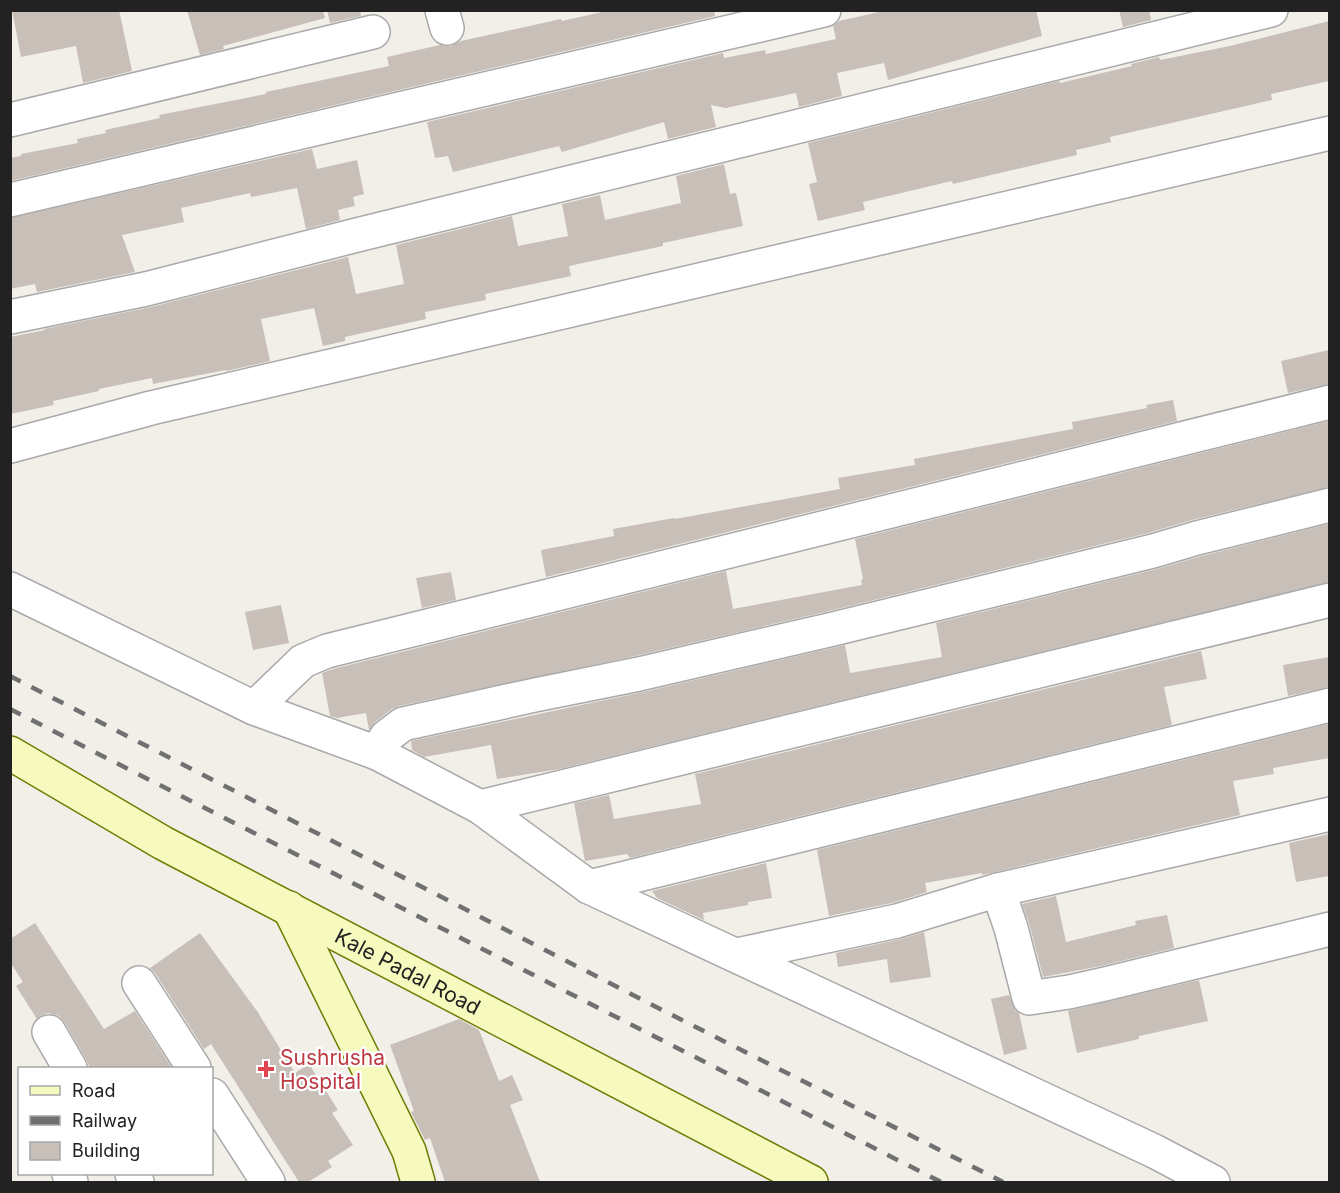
<svg xmlns="http://www.w3.org/2000/svg" width="1340" height="1193" viewBox="0 0 1340 1193" font-family="Inter,sans-serif">
<style>
.building{fill:#c7bfb8}
.lines{fill:none;stroke-linecap:round;stroke-linejoin:round}
.street-casing{stroke:#a9a9a9;stroke-width:36}
.secondary-casing{stroke:#707d05;stroke-width:36}
.street{stroke:#fff;stroke-width:33}
.secondary{stroke:#f7fabf;stroke-width:33}
.rail{stroke:#707070;stroke-width:4.5;stroke-dasharray:12 12;stroke-linecap:butt}
.health-dot{fill:#e0444e;stroke:#fff;stroke-width:2}
.labels{text-anchor:middle;dominant-baseline:central;stroke-width:4.5;stroke-linejoin:round;paint-order:stroke}
.street-label{font-size:21px;fill:#222;stroke:#fff}
.health-label{font-size:21px;fill:#be3a42;stroke:#fff;text-anchor:start}
</style>
<rect width="100%" height="100%" fill="#f2efe9"/>
<!-- building -->
<g class="building">
<path d="M12 10H119L132 71 83 83 76 46 21 57Z"/>
<path d="M187 10H323L325 18 223 46 224 49 200 55Z"/>
<path d="M327 10H360L361 16 330 23Z"/>
<path d="M611 10H714L715 16 10 181V158L21 156V154L78 143 77 139 106 133 105 130 160 118 159 115 266 94V92L389 66 387 57 440 45 451 46 461 41 561 19 562 21Z"/>
<path d="M888 10H1036L1042 36 888 80 884 63 837 73 842 96 799 107 796 93 726 108 711 105 716 127 668 139 664 122 562 152 559 146 453 172 448 156 435 158 427 122 723 53 724 58 765 50 766 54 836 39 833 26 839 21Z"/>
<path d="M1119 10H1149L1151 20 1123 27Z"/>
<path d="M1329 21V81L1271 94 1272 100 1110 137 1111 142 1076 150 1077 155 953 184 952 181 863 202 865 210 818 221 809 184 817 182 808 143 1059 81 1060 83 1132 66 1131 64 1159 57 1160 60 1230 46Z"/>
<path d="M312 149 317 169 357 160 364 194 353 197 355 206 338 210 340 220 306 229 297 188 251 197 250 193 181 208 184 222 122 235 135 272 37 292 35 284 10 289V218Z"/>
<path d="M724 164 730 194 736 193 743 226 663 243V246L569 266 571 276 485 294 486 300 425 312 426 319 345 337V341L323 346 314 308 261 319 270 361 226 371V370L153 384 152 378 99 389V391L53 401 54 405 10 414V337L45 330 44 329 151 307 348 257 356 294 404 284 396 245 512 216 518 246 568 236 562 204 600 195 605 220 681 203 676 176Z"/>
<path d="M1329 350V384L1288 393 1281 361Z"/>
<path d="M1173 400 1177 421 546 577 541 550 614 536 613 529 674 518 675 519 840 489 838 478 915 465 914 459 1073 429 1072 422 1147 408 1146 405Z"/>
<path d="M1329 421V487L1192 520 1148 533 825 612 635 656 399 706 392 709 375 722 369 730 366 713 337 718 330 716 322 673 333 669 726 571 733 609 862 585 861 580 863 579 855 539Z"/>
<path d="M1329 524V582L559 769 497 779 491 745 424 757 412 750 411 741 643 692 845 645 850 673 942 657 936 623 1157 569 1202 556Z"/>
<path d="M451 572 456 600 422 608 416 578Z"/>
<path d="M281 605 289 643 253 650 245 612Z"/>
<path d="M1201 651 1207 679 1164 687 1172 725 630 858 627 854 585 861 574 803 609 795 614 819 701 804 695 774Z"/>
<path d="M1329 657V687L1288 696 1283 665Z"/>
<path d="M1329 724V758L1273 768 1274 774 1233 781 1240 815 982 875V873L925 883 927 892 892 903 829 916 817 850Z"/>
<path d="M1329 834V876L1296 882 1289 843Z"/>
<path d="M766 863 772 898 748 902V905L703 913 704 920 657 898 652 891Z"/>
<path d="M1056 896 1066 942 1136 925 1135 921 1167 915 1174 948 1101 966 1043 977 1029 923 1022 904Z"/>
<path d="M35 923 104 1029 135 1011 172 1068H90L86 1059 65 1023 59 1016 48 1013 40 1016 37 1019 16 986 23 982 10 962V939Z"/>
<path d="M924 932 931 977 890 983 887 959 838 967 836 953 901 939Z"/>
<path d="M200 933 257 1011 295 1073 309 1064 338 1110 332 1113 353 1145 328 1161 332 1167 308 1182H299L211 1044 204 1049 155 973 150 968Z"/>
<path d="M1199 980 1208 1021 1139 1036V1039L1077 1053 1068 1011Z"/>
<path d="M1009 995 1015 1010 1019 1013 1027 1049 1004 1055 991 999Z"/>
<path d="M459 1019 479 1030 499 1081 512 1075 523 1100 510 1105 540 1182H445L430 1138 425 1140 411 1112 414 1111 390 1045Z"/>
</g>
<g class="lines">
<defs>
<g id="street">
<path d="M442 10 447 28"/>
<path d="M10 120 373 32"/>
<path d="M10 200 824 10"/>
<path d="M10 317 146 289 357 235 1271 10"/>
<path d="M10 446 151 408 1330 133"/>
<path d="M10 589 254 708 377 753"/>
<path d="M254 708 303 661 327 651 1330 402"/>
<path d="M480 807 377 753 386 737 403 724 535 695 639 674 829 630 1153 551 1197 538 1330 505"/>
<path d="M1330 814 998 890 1011 928 1029 998 1069 992 1105 984 1330 929"/>
<path d="M589 887 480 807 1330 600"/>
<path d="M737 955 897 921 998 890"/>
<path d="M139 983 194 1068"/>
<path d="M49 1032 70 1068"/>
<path d="M212 1095 268 1182"/>
<path d="M69 1174 71 1182"/>
<path d="M132 1174 137 1182"/>
<path d="M1213 1182 1154 1151 589 887 1330 705"/>
</g>
<g id="secondary">
<path id="s1" d="M10 753 163 843 811 1182"/>
<path d="M289 908 409 1151 418 1182"/>
</g>
</defs>
<!-- street casing -->
<use href="#street" class="street-casing"/>
<!-- secondary casing -->
<use href="#secondary" class="secondary-casing"/>
<!-- street -->
<use href="#street" class="street"/>
<!-- secondary -->
<use href="#secondary" class="secondary"/>
<!-- rail -->
<g class="rail">
<path d="M10 676 672 1015 1003 1182"/>
<path d="M10 709 941 1182"/>
</g>
</g>
<!-- markers -->
<path class="health-dot" d="M263 1060h6v6h6v6h-6v6h-6v-6h-6v-6h6z"/>
<g class="labels">
<!-- street labels -->
<g class="street-label">
<text stroke="none"><textPath href="#s1" startOffset="454">Kale Padal Road</textPath></text>
</g>
<!-- health labels -->
<g class="health-label">
<text x="280" y="1057">Sushrusha<tspan x="280" dy="24">Hospital</tspan></text>
</g>
</g>
<!-- border -->
<rect width="1340" height="1193" fill="none" stroke="#222222" stroke-width="24"/>
<!-- legend -->
<rect x="18" y="1067" width="195" height="108" fill="#ffffff" stroke="#a7a7a7" stroke-width="1.5"/>
<rect x="30" y="1086" width="30" height="9" fill="#f7fabf" stroke="#a7a7a7" stroke-width="1.5"/>
<text x="72" y="1097" font-size="18" fill="#222222">Road</text>
<rect x="30" y="1116" width="30" height="9" fill="#707070" stroke="#a7a7a7" stroke-width="1.5"/>
<text x="72" y="1127" font-size="18" fill="#222222">Railway</text>
<rect x="30" y="1142" width="30" height="18" fill="#c7bfb8" stroke="#a7a7a7" stroke-width="1.5"/>
<text x="72" y="1157" font-size="18" fill="#222222">Building</text>
</svg>
